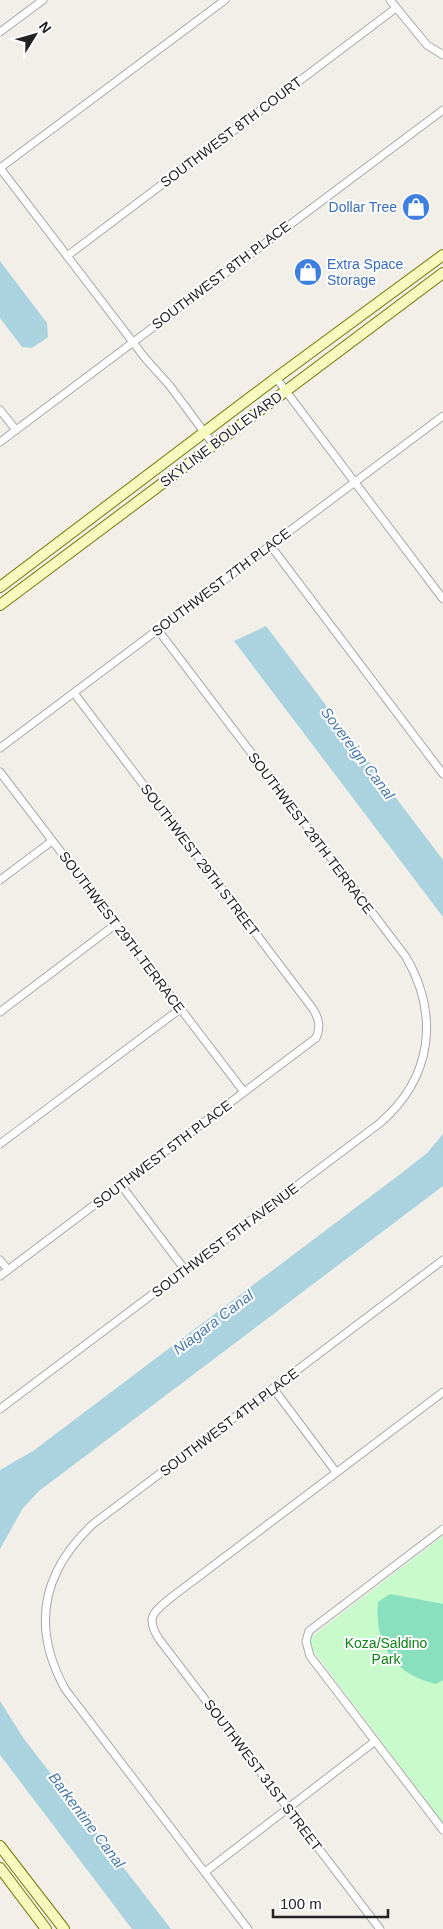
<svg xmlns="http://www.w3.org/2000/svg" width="443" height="1929" viewBox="0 0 443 1929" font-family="Arial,sans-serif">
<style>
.park{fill:#c8facc}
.pitch{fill:#88e0be}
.water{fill:#aad3df}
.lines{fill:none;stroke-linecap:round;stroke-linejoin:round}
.street-casing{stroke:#a9a9a9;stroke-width:9}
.secondary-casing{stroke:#707d05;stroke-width:12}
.street{stroke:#fff;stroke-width:7}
.secondary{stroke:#f7fabf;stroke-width:10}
.labels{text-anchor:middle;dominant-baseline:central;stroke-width:4;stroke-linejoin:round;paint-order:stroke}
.street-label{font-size:14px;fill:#222;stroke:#fff}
.shop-label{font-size:14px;fill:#366cbe;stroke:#fff;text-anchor:end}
.park-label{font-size:14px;fill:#0c8416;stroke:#fff}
.water-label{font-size:15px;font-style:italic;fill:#4a7aab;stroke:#fff}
</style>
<rect width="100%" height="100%" fill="#f2efe9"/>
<!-- park -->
<path class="park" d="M443 1536V1823L306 1641Z"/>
<!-- pitch -->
<path class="pitch" d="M390 1594 443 1604V1680L436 1684C395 1675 374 1645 378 1602Z"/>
<!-- water -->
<g class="water">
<path d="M0 261 47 323 48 337 32 348 22 347 0 318Z"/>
<path d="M266 626 443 860V917L234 641Z"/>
<path d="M443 1134V1186L39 1491 23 1508 0 1549V1470L33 1451 403 1172 427 1153Z"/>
<path d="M0 1701 24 1739 171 1929H132L0 1755Z"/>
</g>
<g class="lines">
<defs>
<g id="street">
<path d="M390 0 427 45 443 55"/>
<path d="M0 32 43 0"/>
<path d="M0 168 145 358 170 386 213 444"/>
<path d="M0 168 225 0"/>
<path d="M67 256 396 8"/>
<path d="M276 378 443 599"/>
<path d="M0 410 16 430"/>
<path d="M0 442 443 110"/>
<path d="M270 545 443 774"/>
<path d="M0 748 443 416"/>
<path d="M0 772 244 1092"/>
<path d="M0 880 52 841"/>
<path d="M0 1012 116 924"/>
<path d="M0 1144 180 1009"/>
<path d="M121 1185 185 1270"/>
<path d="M0 1260 8 1270"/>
<path d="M0 1276 316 1038C321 1027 319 1019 313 1009L74 693"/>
<path d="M273 1388 336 1472"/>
<path d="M0 1409 380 1123C432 1078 440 1016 406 957L158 630"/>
<path d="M443 1529 309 1631 306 1641 310 1656 443 1830"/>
<path d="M205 1872 374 1742"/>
<path d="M248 1929 65 1689C31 1627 42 1572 93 1524L443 1260"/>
<path d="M380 1929 159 1639C144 1616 155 1611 173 1596L443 1392"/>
</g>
<g id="secondary">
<path d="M0 587 276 378 443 255"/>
<path d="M0 605 443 273"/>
<path d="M0 1846 64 1929"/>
<path d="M0 1868 46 1929"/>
</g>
</defs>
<!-- street casing -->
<use href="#street" class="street-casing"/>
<!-- secondary casing -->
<use href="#secondary" class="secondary-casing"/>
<!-- street -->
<use href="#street" class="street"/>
<!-- secondary -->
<use href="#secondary" class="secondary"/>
</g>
<!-- icons -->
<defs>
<symbol id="shop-disc" viewBox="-11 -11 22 22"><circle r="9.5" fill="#3f7fe0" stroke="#fff"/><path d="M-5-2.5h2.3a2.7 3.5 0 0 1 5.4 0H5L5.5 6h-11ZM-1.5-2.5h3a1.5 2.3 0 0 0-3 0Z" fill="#fff"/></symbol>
</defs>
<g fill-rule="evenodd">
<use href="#shop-disc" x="400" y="191" width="32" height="32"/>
<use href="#shop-disc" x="292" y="256" width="32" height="32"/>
</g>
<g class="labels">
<!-- street labels -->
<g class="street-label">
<text transform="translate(231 132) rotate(-37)">SOUTHWEST 8TH COURT</text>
<text transform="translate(221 275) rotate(-37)">SOUTHWEST 8TH PLACE</text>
<text transform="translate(221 439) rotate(-37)">SKYLINE BOULEVARD</text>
<text transform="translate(221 582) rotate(-37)">SOUTHWEST 7TH PLACE</text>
<text transform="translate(311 833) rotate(53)">SOUTHWEST 28TH TERRACE</text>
<text transform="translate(200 860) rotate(53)">SOUTHWEST 29TH STREET</text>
<text transform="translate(122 932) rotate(53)">SOUTHWEST 29TH TERRACE</text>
<text transform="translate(162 1154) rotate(-37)">SOUTHWEST 5TH PLACE</text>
<text transform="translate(225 1240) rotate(-37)">SOUTHWEST 5TH AVENUE</text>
<text transform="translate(229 1422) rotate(-37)">SOUTHWEST 4TH PLACE</text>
<text transform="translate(263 1775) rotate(53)">SOUTHWEST 31ST STREET</text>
</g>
<!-- shop labels -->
<g class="shop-label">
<text x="397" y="207">Dollar Tree</text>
<text x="327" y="264" text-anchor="start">Extra Space<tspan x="327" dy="16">Storage</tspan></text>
</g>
<!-- park labels -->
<g class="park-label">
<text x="386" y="1643">Koza/Saldino<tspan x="386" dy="16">Park</tspan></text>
</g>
<!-- water labels -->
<g class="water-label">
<text transform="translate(358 753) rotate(53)">Sovereign Canal</text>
<text transform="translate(213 1322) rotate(-37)">Niagara Canal</text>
<text transform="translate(87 1820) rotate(53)">Barkentine Canal</text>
</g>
</g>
<!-- north arrow -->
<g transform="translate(35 35) rotate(53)" stroke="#ffffff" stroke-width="4" paint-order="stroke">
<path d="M0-4L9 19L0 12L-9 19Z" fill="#222222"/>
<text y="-8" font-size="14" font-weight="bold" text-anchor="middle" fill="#222222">N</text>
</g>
<!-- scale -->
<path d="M273 1909v8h115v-8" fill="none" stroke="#222222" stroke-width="2.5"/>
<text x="280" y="1909" font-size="15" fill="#222222" stroke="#ffffff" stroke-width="4" paint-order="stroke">100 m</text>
</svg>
